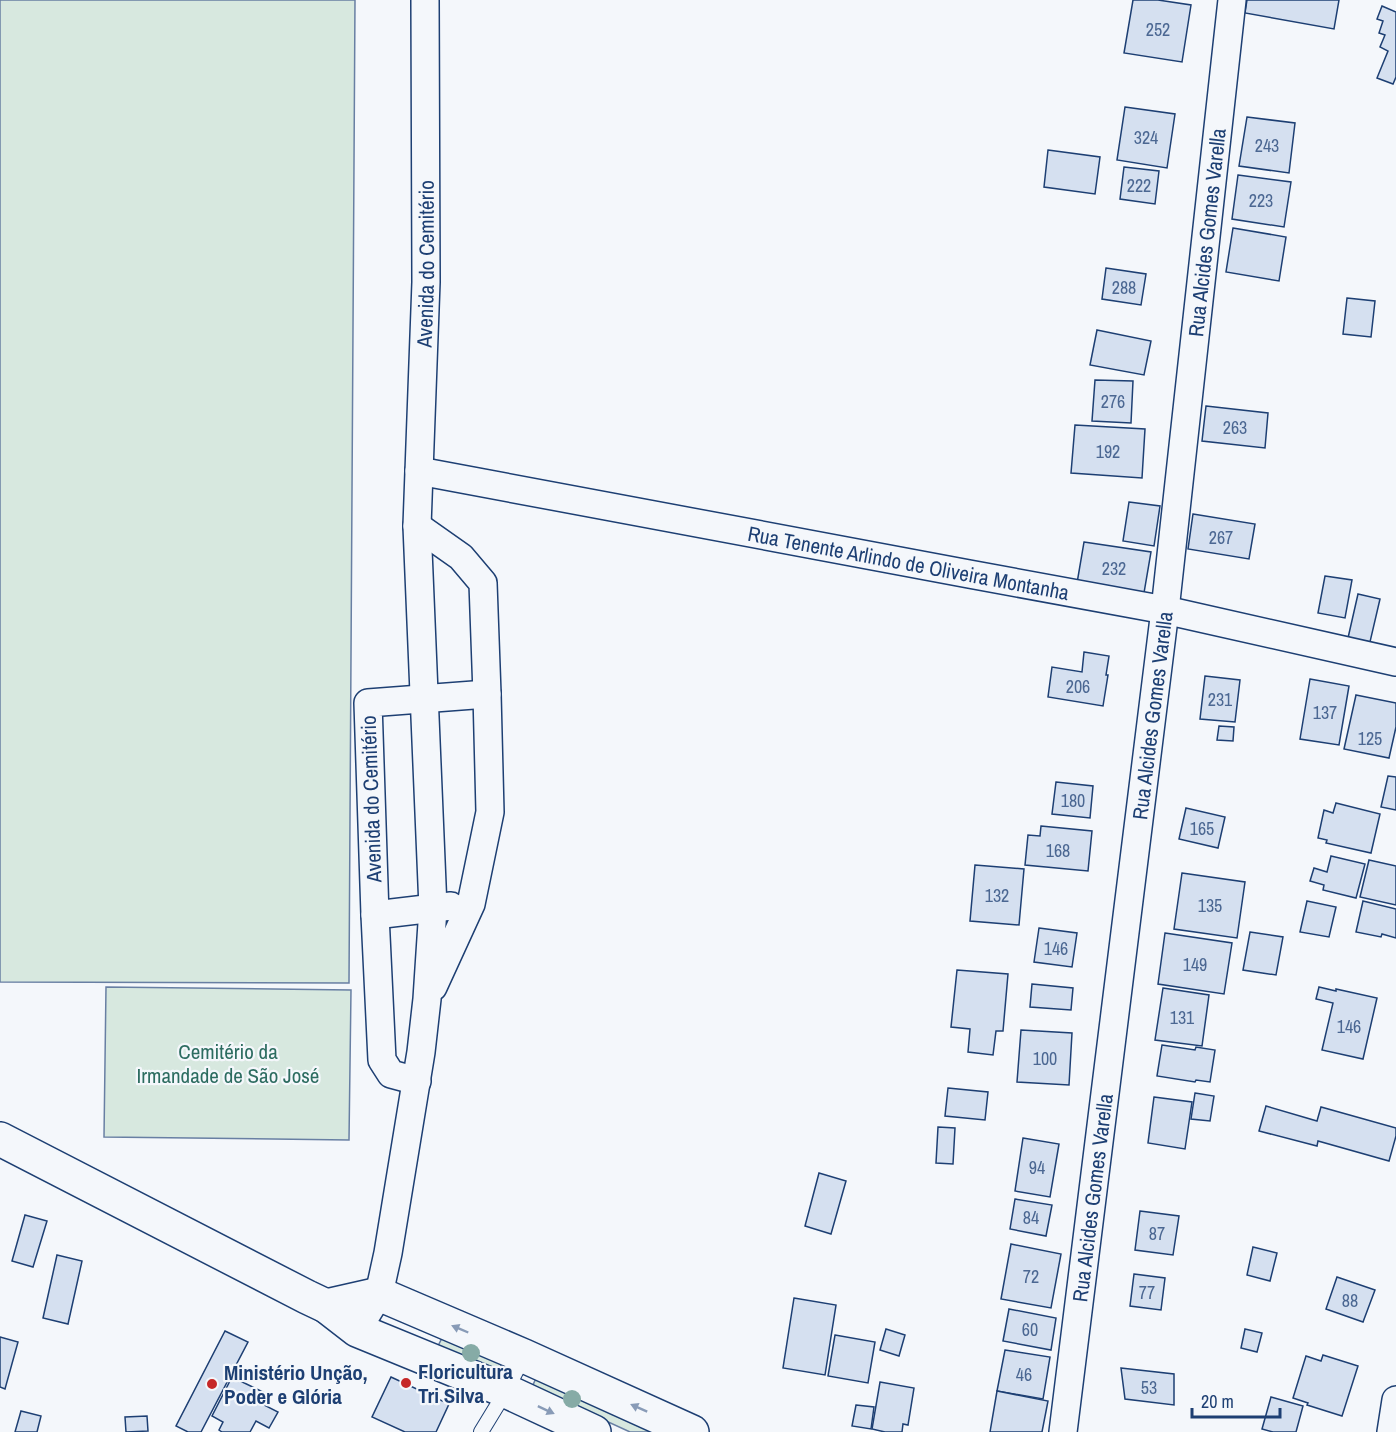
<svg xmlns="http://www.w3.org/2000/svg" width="1396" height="1432" viewBox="0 0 1396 1432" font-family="'Archivo Narrow',sans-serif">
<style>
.green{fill:#d7e8df;stroke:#687fa3;stroke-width:1.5}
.building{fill:#d5e0f0;stroke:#1d3f73;stroke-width:1.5}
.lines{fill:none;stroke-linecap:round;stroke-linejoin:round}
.lane-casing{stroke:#1d3f73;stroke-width:16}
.street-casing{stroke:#1d3f73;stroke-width:30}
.secondary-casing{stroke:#1d3f73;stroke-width:36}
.lane{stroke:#f4f7fb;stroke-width:14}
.street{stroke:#f4f7fb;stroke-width:27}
.secondary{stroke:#f4f7fb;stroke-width:33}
.tree{fill:#86aba6}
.oneway{fill:#889bb7}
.poi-dot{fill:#c62828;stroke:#f4f7fb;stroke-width:2}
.labels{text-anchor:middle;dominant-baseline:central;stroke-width:4.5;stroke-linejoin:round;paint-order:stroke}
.number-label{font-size:18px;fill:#4b6792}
.street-label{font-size:21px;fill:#1d3f73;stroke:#f4f7fb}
.park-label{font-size:21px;fill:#2c6c60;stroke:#f4f7fb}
.poi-label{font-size:21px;font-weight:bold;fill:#1d3f73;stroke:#f4f7fb;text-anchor:start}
</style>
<rect width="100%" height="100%" fill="#f4f7fb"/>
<!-- green -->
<g class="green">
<path d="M0 0H355L349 983 0 982Z"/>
<path d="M106 987 351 990 349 1140 104 1137Z"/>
<path d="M445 1332 504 1359 497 1374 438 1346Z"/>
<path d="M538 1374 664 1432H630L532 1387Z"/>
</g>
<!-- building -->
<g class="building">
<path d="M1133 0H1158L1191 5 1182 62 1124 53Z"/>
<path d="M1247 0H1339L1334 29 1245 13Z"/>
<path d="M1382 6 1396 12V77L1393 84 1377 78 1388 51 1380 47 1385 35 1379 33 1383 21 1377 19Z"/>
<path d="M1125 107 1175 114 1167 168 1117 160Z"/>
<path d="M1247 117 1295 123 1289 173 1239 166Z"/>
<path d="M1048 150 1100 157 1095 194 1044 187Z"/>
<path d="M1124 167 1159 171 1155 204 1120 199Z"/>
<path d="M1238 175 1291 182 1284 227 1232 219Z"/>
<path d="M1233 228 1286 237 1279 281 1226 272Z"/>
<path d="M1106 268 1146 274 1141 305 1102 299Z"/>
<path d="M1347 298 1375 301 1371 337 1343 334Z"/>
<path d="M1097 330 1151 341 1144 375 1090 365Z"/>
<path d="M1095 380 1133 381 1131 423 1092 421Z"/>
<path d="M1206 406 1268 413 1265 448 1202 441Z"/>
<path d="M1075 425 1145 429 1142 478 1071 473Z"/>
<path d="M1129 502 1160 506 1154 546 1123 541Z"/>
<path d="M1193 514 1255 524 1249 559 1188 549Z"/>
<path d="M1084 542 1151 552 1144 593 1077 583Z"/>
<path d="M1325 576 1352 580 1345 618 1318 613Z"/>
<path d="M1358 594 1380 599 1370 642 1348 638Z"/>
<path d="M1084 652 1109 656 1106 675H1108L1103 706 1048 697 1052 667 1082 672Z"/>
<path d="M1205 676 1240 680 1235 722 1200 719Z"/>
<path d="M1310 679 1349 686 1339 745 1300 739Z"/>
<path d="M1356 695 1396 703V727L1389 758 1344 749Z"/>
<path d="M1219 726 1234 727 1233 741 1217 740Z"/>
<path d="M1388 776 1396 777V810L1381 807Z"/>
<path d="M1056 782 1093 786 1090 818 1052 814Z"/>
<path d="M1336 803 1380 814 1371 853 1326 843 1327 840 1318 838 1324 810 1333 813Z"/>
<path d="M1186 808 1225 817 1218 848 1179 839Z"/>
<path d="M1041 826 1092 831 1088 871 1025 865 1028 835 1040 836Z"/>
<path d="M1331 856 1365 864 1356 898 1323 890 1324 885 1310 881 1314 868 1327 872Z"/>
<path d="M1369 860 1396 866V905L1360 897Z"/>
<path d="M975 865 1024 869 1019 925 970 921Z"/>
<path d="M1182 873 1245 882 1237 938 1174 929Z"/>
<path d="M1307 901 1336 907 1329 937 1300 932Z"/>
<path d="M1363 901 1396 909V938L1382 934 1381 937 1356 932Z"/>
<path d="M1039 928 1077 933 1072 967 1034 962Z"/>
<path d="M1250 932 1283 937 1276 975 1243 970Z"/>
<path d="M1165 933 1232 943 1224 994 1158 984Z"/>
<path d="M957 970 1008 974 1003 1031H996L993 1055 968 1052 970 1029 951 1027Z"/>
<path d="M1032 984 1073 988 1071 1010 1030 1007Z"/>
<path d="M1319 987 1336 991V989L1377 998 1363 1059 1322 1050 1333 1003 1316 999Z"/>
<path d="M1163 988 1209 995 1202 1046 1155 1040Z"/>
<path d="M1021 1030 1072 1033 1069 1085 1017 1082Z"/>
<path d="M1162 1045 1195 1050 1196 1047 1215 1050 1210 1082 1196 1080 1195 1082 1157 1076Z"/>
<path d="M948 1088 988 1092 985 1120 945 1116Z"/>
<path d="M1195 1093 1214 1096 1210 1121 1191 1119Z"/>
<path d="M1154 1097 1192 1102 1185 1149 1148 1143Z"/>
<path d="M1266 1106 1317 1121 1321 1107 1396 1128V1136L1389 1161 1318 1141 1317 1146 1259 1131Z"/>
<path d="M938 1127 955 1128 953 1164 936 1163Z"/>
<path d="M1023 1138 1059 1144 1050 1197 1015 1191Z"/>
<path d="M819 1173 846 1181 831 1234 805 1226Z"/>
<path d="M1015 1199 1052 1205 1046 1236 1010 1229Z"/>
<path d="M1140 1211 1179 1216 1173 1255 1135 1250Z"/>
<path d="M25 1215 47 1221 33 1267 12 1261Z"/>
<path d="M1011 1244 1061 1254 1051 1308 1001 1299Z"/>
<path d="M1253 1247 1277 1253 1270 1281 1247 1275Z"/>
<path d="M57 1255 82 1261 68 1324 43 1318Z"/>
<path d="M1134 1274 1165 1278 1161 1310 1130 1306Z"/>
<path d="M1337 1277 1375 1290 1363 1322 1326 1309Z"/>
<path d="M794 1298 836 1305 825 1375 783 1368Z"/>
<path d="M1009 1309 1056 1318 1051 1350 1003 1341Z"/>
<path d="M886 1329 905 1335 899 1356 880 1350Z"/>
<path d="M1245 1329 1262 1333 1257 1352 1241 1348Z"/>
<path d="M225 1331 248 1342 201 1432H188L176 1426Z"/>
<path d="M835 1335 875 1342 868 1383 828 1376Z"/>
<path d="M0 1337 18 1342 5 1389 0 1387Z"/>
<path d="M1005 1350 1050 1357 1043 1399 997 1391Z"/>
<path d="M1323 1355 1358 1366 1342 1416 1307 1405 1308 1403 1293 1398 1306 1356 1321 1361Z"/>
<path d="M1121 1368 1174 1374V1405L1125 1399Z"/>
<path d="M232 1377 269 1395 264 1405 278 1412 269 1428 256 1421 250 1432H222L219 1430 223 1422 212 1416Z"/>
<path d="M391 1377 449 1404 436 1432H405L372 1417Z"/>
<path d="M880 1382 914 1388 908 1425 903 1424 902 1432H885L872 1429Z"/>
<path d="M997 1391 1048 1401 1042 1432H990Z"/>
<path d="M1271 1397 1303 1406 1296 1432H1273L1262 1429Z"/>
<path d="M856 1405 874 1407 871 1429 852 1426Z"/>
<path d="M21 1411 41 1416 37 1432H15Z"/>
<path d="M147 1416 148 1431 126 1432 125 1417Z"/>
</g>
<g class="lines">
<defs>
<path id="lane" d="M481 1432 506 1391 524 1356"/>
<g id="street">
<path id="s1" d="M419 471 969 574 1165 610 1396 662"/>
<path d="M417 526 461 557 483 583 487 694 490 812 471 904 433 987"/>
<path d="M375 915 451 906"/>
<path d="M417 1081 391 1074 382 1060 375 915 368 703 487 694"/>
<path id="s2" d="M357 1330 379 1294 388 1253 421 1052 427 999 433 908 417 526 426 282 425 0"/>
<path id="s3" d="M1063 1432 1165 610 1232 0"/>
<path d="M1391 1432 1396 1400"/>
</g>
<g id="secondary">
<path d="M0 1139 307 1297 326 1306 357 1330 506 1391 594 1432"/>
<path d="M326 1306 379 1294 524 1356 692 1432"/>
</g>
</defs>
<!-- lane casing -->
<use href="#lane" class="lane-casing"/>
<!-- street casing -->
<use href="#street" class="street-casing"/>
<!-- secondary casing -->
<use href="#secondary" class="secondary-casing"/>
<!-- lane -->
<use href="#lane" class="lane"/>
<!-- street -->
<use href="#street" class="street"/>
<!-- secondary -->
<use href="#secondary" class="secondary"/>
</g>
<!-- trees -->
<g class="tree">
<circle cx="471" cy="1353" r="9"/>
<circle cx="572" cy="1399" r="9"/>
</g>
<!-- one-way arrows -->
<defs><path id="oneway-solid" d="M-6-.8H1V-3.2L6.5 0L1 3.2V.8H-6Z" transform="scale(1.5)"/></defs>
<g class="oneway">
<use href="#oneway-solid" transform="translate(460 1329) rotate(-157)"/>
<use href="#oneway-solid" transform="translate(639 1408) rotate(-156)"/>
<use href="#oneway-solid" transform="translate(546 1410) rotate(25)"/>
</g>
<!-- markers -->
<g class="poi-dot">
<circle cx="406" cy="1383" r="6"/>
<circle cx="212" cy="1384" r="6"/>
</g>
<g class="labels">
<!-- number labels -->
<g class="number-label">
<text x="1158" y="29">252</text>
<text x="1146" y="137">324</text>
<text x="1267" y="145">243</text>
<text x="1139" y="185">222</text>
<text x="1261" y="200">223</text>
<text x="1124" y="287">288</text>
<text x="1113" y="401">276</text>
<text x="1235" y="427">263</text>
<text x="1108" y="451">192</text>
<text x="1221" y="537">267</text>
<text x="1114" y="568">232</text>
<text x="1078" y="686">206</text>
<text x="1220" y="699">231</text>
<text x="1325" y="712">137</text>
<text x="1370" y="738">125</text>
<text x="1073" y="800">180</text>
<text x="1202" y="828">165</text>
<text x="1058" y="850">168</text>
<text x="997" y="895">132</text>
<text x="1210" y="905">135</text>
<text x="1056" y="948">146</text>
<text x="1195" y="964">149</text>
<text x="1182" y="1017">131</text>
<text x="1349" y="1026">146</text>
<text x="1045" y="1058">100</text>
<text x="1037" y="1167">94</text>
<text x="1031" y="1217">84</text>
<text x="1157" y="1233">87</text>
<text x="1031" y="1276">72</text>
<text x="1147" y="1292">77</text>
<text x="1350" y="1300">88</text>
<text x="1030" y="1329">60</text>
<text x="1024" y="1374">46</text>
<text x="1149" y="1387">53</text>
</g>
<!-- street labels -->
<g class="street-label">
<text stroke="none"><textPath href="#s3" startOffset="1208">Rua Alcides Gomes Varella</textPath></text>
<text stroke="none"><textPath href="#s2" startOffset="1077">Avenida do Cemitério</textPath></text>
<text stroke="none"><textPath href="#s1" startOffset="498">Rua Tenente Arlindo de Oliveira Montanha</textPath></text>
<text stroke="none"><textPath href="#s3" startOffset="722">Rua Alcides Gomes Varella</textPath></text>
<text transform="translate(371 799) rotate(-92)">Avenida do Cemitério</text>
<text stroke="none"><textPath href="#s3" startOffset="236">Rua Alcides Gomes Varella</textPath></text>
</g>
<!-- park labels -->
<g class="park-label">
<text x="228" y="1051">Cemitério da<tspan x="228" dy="24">Irmandade de São José</tspan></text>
</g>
<!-- poi labels -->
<g class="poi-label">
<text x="418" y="1371">Floricultura<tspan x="418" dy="24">Tri Silva</tspan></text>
<text x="224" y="1372">Ministério Unção,<tspan x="224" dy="24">Poder e Glória</tspan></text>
</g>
</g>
<!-- scale -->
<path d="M1192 1408v9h88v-9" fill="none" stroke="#1d3f73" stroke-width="3"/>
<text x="1201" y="1408" font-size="18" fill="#1d3f73" stroke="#f4f7fb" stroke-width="4.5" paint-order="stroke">20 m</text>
</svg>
